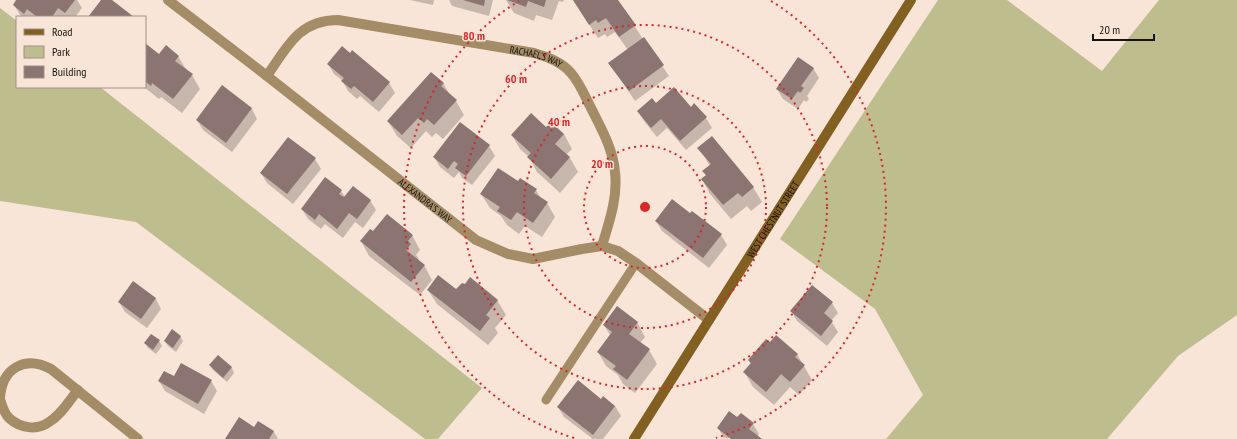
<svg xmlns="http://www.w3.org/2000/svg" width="1237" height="439" viewBox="0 0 1237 439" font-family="'PT Sans Narrow',sans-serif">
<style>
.green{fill:#bebd8e}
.shadow{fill:#0003}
.building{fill:#8b7472}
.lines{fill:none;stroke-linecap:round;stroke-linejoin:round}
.service{stroke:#a48c67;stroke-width:9}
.minor{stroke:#a48c67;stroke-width:10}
.secondary{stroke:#826022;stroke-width:10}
.ring{fill:none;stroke:#d62828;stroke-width:2;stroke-dasharray:2 4}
.labels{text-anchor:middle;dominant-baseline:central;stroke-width:3;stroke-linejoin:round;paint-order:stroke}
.street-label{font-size:10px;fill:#19120e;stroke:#f9e4d8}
.centre{fill:#d62828;stroke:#f9e4d8;stroke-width:2}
.ring-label{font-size:12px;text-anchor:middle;font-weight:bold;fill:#d62828;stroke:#f9e4d8;stroke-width:3;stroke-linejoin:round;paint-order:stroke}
</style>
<rect width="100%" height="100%" fill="#f9e4d8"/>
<!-- green -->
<g class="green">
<path d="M938 0H1007L1102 71 1159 0H1237V315L1178 356 1107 439H886L923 395 875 309 780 239Z"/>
<path d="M0 8 17 21V87H100L482 388 438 439H425L136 222 0 201Z"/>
</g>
<!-- shadow -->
<g class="shadow">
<path d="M17 0H77L82 8 75 17H23L20 15 14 5Z"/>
<path d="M410 0H434L433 5Z"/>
<path d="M449 0H493L489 16 452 6Z"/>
<path d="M506 0H564L563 2 559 1 552 20 536 15 534 21 514 13Z"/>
<path d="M573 0H617L643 39H644L669 76 635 101 610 64 628 50 615 32 607 37 605 34 598 38Z"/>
<path d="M145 44 159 55 178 56 187 71 192 75 200 89 182 113 161 97 159 99 144 87Z"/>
<path d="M328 64 389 83 395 93 379 112 360 96 357 99 348 91 342 80 334 74Z"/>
<path d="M813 68 819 78 807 96 809 99 806 102 804 100 798 109 783 99 777 89Z"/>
<path d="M443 83 450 95 456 101 464 115 443 139 436 133 432 137 426 131 411 148 397 136 388 121Z"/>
<path d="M222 87 252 109 257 119 232 152 203 130 197 120Z"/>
<path d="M656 105 691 108 694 105 706 118 712 128 686 150 667 128 657 137 644 121 638 111Z"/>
<path d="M547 128 564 134 572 149 566 155 570 158 578 172 560 193 537 172 529 157 520 149 512 135Z"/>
<path d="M489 146 495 156 472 185 462 178 459 172 454 178 440 167 434 157Z"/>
<path d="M699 148 753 187 762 202 751 211 747 206 731 219 710 194 702 179 706 176 704 171 710 166Z"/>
<path d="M315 159 321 169 293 204 267 183 261 173Z"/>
<path d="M518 183 536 190 541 199 547 203 555 217 542 237 525 226 519 234 507 225 501 216 490 208 481 194Z"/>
<path d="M341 191 345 197 370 200 376 210 363 228 355 222 343 238 325 224 321 229 308 219 302 209Z"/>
<path d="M656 221 721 235 727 245 709 268 662 231Z"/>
<path d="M412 235 420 250 416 255 419 259 418 260 424 265 432 280 420 295 369 256 361 241Z"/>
<path d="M133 282 156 299 161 309 147 328 125 312 119 302Z"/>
<path d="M428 290 456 291 497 300 506 315 495 328 498 333 488 345 437 304Z"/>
<path d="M832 303 838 313 831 321 838 332 827 346 797 321 791 311Z"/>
<path d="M637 322 645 337 640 343 649 350 657 364 635 393 623 384 618 375 606 366 598 352 610 335 604 325Z"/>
<path d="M180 336 183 341 176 352 168 346 165 341Z"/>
<path d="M159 341 162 346 156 354 148 348 145 343Z"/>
<path d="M770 344 797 354 812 380 799 395 790 387 774 405 753 387 745 373 751 364 749 360Z"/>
<path d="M218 356 232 368 234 373 227 382 213 370 210 365Z"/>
<path d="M159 381H211L217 391 204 414 165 391Z"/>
<path d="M603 398 615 406 621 416 603 439H593L564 417 558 407 601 400Z"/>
<path d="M737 419 753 424 759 434 757 437 760 439 724 438 718 428Z"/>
<path d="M274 432 278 439H226Z"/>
</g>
<!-- building -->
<g class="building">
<path d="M16 0H75L65 13 58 8 52 17H37L27 9 24 14 13 5Z"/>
<path d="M101 0H112L134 17H88Z"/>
<path d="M463 0H485L484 6Z"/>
<path d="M507 0H546L544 7 528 1 526 7Z"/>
<path d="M573 0H618L636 25 619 37 606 18 598 23 596 20 589 25Z"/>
<path d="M644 37 664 65 629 91 608 63Z"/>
<path d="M145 43 159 54 166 45 179 56 175 61 193 74 173 99 152 83 151 86 145 81Z"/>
<path d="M342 46 350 53 352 50 390 82 373 102 354 86 351 89 341 81 344 78 327 64Z"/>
<path d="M798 57 814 68 801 86 804 88 800 93 798 91 792 99 776 89Z"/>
<path d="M431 72 444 83 441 86 457 100 434 125 427 119 424 123 418 118 402 135 387 121Z"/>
<path d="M222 85 252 108 226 143 196 120Z"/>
<path d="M674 87 691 107 694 103 707 117 680 141 661 119 651 128 637 111 652 98 656 103Z"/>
<path d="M531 113 546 127 551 122 564 134 555 144 570 157 551 179 527 157 531 153 511 135Z"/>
<path d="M460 122 490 145 466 176 455 168 458 164 454 161 448 169 433 157Z"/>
<path d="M712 136 754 187 742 197 738 193 723 205 701 179 706 175 702 171 711 164 697 148Z"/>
<path d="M288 137 316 158 287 194 260 173Z"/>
<path d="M498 168 518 181 520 178 537 189 534 193 548 202 533 223 517 212 511 220 497 211 500 207 480 194Z"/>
<path d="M325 177 342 190 339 194 344 197 353 186 371 200 357 219 349 213 337 229 319 214 315 220 301 209Z"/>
<path d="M672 199 690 213 692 211 722 234 703 258 655 221Z"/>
<path d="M387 214 413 235 408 241 411 244 406 250 425 265 411 282 360 241 370 229 373 231Z"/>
<path d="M438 275 456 289 462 283 465 284 470 277 498 300 486 315 490 318 480 331 427 290Z"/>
<path d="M133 281 156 298 141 319 118 302Z"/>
<path d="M812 285 833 302 824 313 833 321 821 336 790 311Z"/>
<path d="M617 306 638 322 629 334 650 349 627 380 613 369 616 366 597 352 612 332 603 325Z"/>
<path d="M172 329 181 336 173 348 164 341Z"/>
<path d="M151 334 160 340 153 350 144 343Z"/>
<path d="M776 335 798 354 795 357 805 365 790 382 781 374 766 392 743 372 751 363 748 360 766 339 770 342Z"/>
<path d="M218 355 232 367 223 378 209 365Z"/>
<path d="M181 363 212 380 198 404 158 381 164 371 174 376Z"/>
<path d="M578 380 601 399 603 396 615 406 593 435 557 407Z"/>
<path d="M729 411 737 417 741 413 754 423 749 429 762 439H731L717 428Z"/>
<path d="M239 417 254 427 258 421 274 431 269 439H225Z"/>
</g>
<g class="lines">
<!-- service -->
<path class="service" d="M546 400 636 263"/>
<!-- minor -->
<g class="minor">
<path id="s1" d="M168 0 267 76 476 240 508 254 533 259 582 249 602 246 618 251 636 263 709 320"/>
<path id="s2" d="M267 76C287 47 299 20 338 20L534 53C548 57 562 62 571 73 579 82 584 94 589 104 600 126 613 148 615 172 618 198 609 222 602 246"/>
<path d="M0 398C2 368 25 355 51 369L138 439"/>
<path d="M0 399C2 406 4 413 9 418 20 428 37 431 49 422 61 415 69 401 78 390"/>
</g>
<!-- secondary -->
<path class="secondary" id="s3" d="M634 439 911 0"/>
</g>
<!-- distance rings -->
<g class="ring">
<circle cx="645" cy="207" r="61"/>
<circle cx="645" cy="207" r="121"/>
<circle cx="645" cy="207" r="182"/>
<path d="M574 438A242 242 0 0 1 519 1M771 1A242 242 0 0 1 716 438"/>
</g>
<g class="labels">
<!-- street labels -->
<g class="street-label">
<text stroke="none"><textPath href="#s2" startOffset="297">RACHAEL'S WAY</textPath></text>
<text stroke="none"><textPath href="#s1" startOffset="326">ALEXANDRA'S WAY</textPath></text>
<text stroke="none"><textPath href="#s3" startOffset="260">WEST CHESTNUT STREET</textPath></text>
</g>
</g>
<circle cx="645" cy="207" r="6" class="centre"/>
<g class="ring-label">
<text x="474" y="40">80 m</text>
<text x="516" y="83">60 m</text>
<text x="559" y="126">40 m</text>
<text x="602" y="168">20 m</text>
</g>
<!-- legend -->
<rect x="16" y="16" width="130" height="72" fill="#f9e4d8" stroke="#9f9087"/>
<rect x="24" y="29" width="20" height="6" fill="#826022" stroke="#9f9087"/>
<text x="52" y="36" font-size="12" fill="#19120e">Road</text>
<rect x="24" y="46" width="20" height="12" fill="#bebd8e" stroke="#9f9087"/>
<text x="52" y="56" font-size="12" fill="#19120e">Park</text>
<rect x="24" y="66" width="20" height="12" fill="#8b7472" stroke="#9f9087"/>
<text x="52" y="76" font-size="12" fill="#19120e">Building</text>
<!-- scale -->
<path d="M1093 34v6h61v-6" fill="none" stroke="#19120e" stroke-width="2"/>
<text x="1099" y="34" font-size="12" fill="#19120e" stroke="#f9e4d8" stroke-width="3" paint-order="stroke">20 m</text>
</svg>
